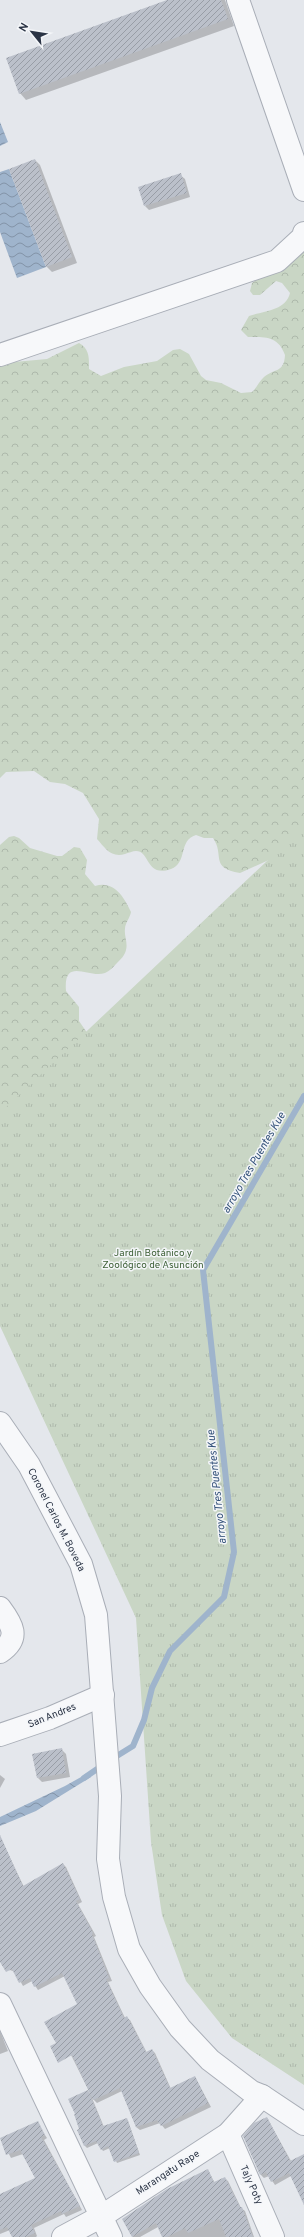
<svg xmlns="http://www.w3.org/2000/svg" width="304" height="2237" viewBox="0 0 304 2237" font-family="Overpass,sans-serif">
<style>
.forest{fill:url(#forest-crowns)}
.park{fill:url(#park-tufts)}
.water{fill:url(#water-waves)}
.shadow{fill:#0003}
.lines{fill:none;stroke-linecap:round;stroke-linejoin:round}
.stream{stroke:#9fb4cc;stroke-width:6}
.building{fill:url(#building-hatch)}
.minor-casing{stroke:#a9aeb7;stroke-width:24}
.minor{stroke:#f7f8fa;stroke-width:22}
.labels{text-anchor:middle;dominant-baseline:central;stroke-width:3;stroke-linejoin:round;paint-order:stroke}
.park-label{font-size:10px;fill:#3f6138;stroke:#f4f6f9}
.street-label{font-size:10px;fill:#2b3445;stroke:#f4f6f9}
.water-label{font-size:11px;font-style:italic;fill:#34527a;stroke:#f4f6f9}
</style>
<defs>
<pattern id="forest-crowns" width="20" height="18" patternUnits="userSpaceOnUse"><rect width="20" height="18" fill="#c9d6c5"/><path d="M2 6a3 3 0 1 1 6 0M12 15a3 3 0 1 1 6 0" fill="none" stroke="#adb8ab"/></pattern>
<pattern id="park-tufts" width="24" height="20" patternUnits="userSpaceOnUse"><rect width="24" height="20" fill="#c9d6c5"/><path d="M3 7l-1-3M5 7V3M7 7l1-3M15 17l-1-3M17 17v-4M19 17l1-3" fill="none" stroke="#adb8ab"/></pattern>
<pattern id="water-waves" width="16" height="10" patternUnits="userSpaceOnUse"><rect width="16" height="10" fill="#9fb4cc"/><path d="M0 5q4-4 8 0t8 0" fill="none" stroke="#8293a7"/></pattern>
<pattern id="building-hatch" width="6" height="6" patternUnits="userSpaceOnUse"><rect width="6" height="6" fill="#bbc0ca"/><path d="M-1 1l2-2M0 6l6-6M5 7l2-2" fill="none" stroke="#989da6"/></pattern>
</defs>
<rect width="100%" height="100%" fill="#e4e7ec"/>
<!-- forest -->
<g class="forest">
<path d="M304 252V834L271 859 240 873C209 868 225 855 213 838H204L196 835C178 840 188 863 171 869 146 878 150 851 136 851 133 851 128 853 125 854 111 858 105 848 97 839L99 819 83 793 65 784 50 782 34 771 6 772 0 778V366L14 362 47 359 79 343C90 349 89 359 89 369L101 376 124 367 157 361 173 350 180 349 189 354 201 376 206 380 221 383 241 393 252 392C257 388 259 381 264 377 275 368 284 373 285 355 278 336 266 337 248 337L241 330 249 316C263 311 286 311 290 293L282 283 276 281 260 295H253L250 291 252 283 282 260Z"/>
<path d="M14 836 19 838 30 848 57 856H62L74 847 80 848 87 860 85 874 95 886C114 880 124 897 131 912 130 918 125 923 125 929 124 935 128 943 126 950 125 955 121 959 117 963 114 966 110 971 105 973 89 979 63 956 66 991L79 1007V1021L90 1037 0 1144V845L9 837Z"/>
</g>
<!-- park -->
<path class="park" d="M304 826V2085L232 2038 186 1981 162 1915 151 1842 136 1618 0 1326V1113Z"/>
<!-- water -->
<g class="water">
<path d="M0 122 8 142 0 146Z"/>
<path d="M9 169 46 267 17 278 0 232V172Z"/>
<path d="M90 1772 91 1777 36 1811 0 1826V1817L65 1786Z"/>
</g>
<!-- shadow -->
<g class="shadow">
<path d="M170 0H225L234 26 26 100 20 93Z"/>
<path d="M35 160 40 165 77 263 52 272 47 267Z"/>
<path d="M180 175 185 179 190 197 149 210 145 206Z"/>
<path d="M61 1749 66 1754 70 1777 42 1782 38 1778Z"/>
<path d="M0 1775 5 1779 0 1788Z"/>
<path d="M0 1837 24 1887 63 1864 66 1867 82 1902 78 1904 96 1936 94 1937 112 1981 108 1982 125 2018 130 2020 147 2053 152 2050 155 2053 171 2089 195 2077 211 2107 165 2129 160 2123 140 2130 136 2127 122 2091 97 2103 92 2098 104 2127 126 2119 128 2121 140 2155 117 2163 110 2148 103 2151 98 2143 87 2148 85 2146 81 2130 88 2091 91 2095 62 2037 79 2004 65 1976 38 1990 32 1981 23 1986 15 1972 10 1970 0 1951Z"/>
<path d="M0 2031 8 2051 0 2054Z"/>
<path d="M267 2118 291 2161 304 2155V2200L291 2176 275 2185 269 2176 264 2178 261 2175Z"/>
<path d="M37 2123 47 2138 44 2140 82 2210 66 2217 64 2214 34 2228 37 2236 36 2237H13L10 2230 0 2234V2195L36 2178 23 2154 11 2158 1 2139Z"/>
<path d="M207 2170 215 2183 224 2178 228 2181 241 2208 245 2211 254 2237H164L158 2227 140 2237H133L123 2219Z"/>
</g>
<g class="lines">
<!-- stream -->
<g class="stream">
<path d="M112 1759 133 1746 144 1720 152 1688 170 1651 224 1597 234 1552 203 1270 304 1096"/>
<path d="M84 1778 103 1765"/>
</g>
</g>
<!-- building -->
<g class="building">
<path d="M167 0H221L228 19 19 94 6 58Z"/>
<path d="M35 159 72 257 46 267 9 169Z"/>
<path d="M181 173 187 193 144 206 138 187Z"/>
<path d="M62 1748 66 1773 37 1778 32 1754Z"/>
<path d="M0 1835 23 1886 63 1863 80 1899 76 1901 93 1933 92 1934 109 1978 106 1979 124 2018 127 2016 146 2052 152 2049 170 2088 195 2076 208 2103 161 2126 157 2120 136 2127 120 2088 93 2100 72 2055 58 2063 50 2046 56 2043 44 2022 77 2004 62 1973 34 1987 30 1978 19 1983 12 1969 6 1972 0 1962Z"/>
<path d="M88 2090 103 2126 127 2118 139 2153 114 2162 108 2146 101 2150 96 2141 84 2146 77 2130 79 2129 74 2114H75L68 2099Z"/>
<path d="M267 2117 290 2161 304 2154V2205L289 2173 271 2182 266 2172 260 2175 243 2136 254 2123Z"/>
<path d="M38 2121 45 2135 41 2137 80 2206 62 2214 61 2211 31 2225 35 2233 26 2237H12L7 2227 0 2230V2194L35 2178 20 2150 6 2155 0 2138Z"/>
<path d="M208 2169 214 2182 225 2177 240 2207H242L253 2237H226L219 2219 188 2233 185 2228 167 2237H162L156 2223 132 2237 122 2219 167 2189Z"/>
</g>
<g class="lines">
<defs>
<g id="minor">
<path d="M238 0 304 190"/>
<path d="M0 355 277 261 303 237 304 233"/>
<path d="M0 1423 29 1465 81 1564 96 1615 110 1796 108 1859 114 1897 129 1949 150 1986 180 2028 210 2060 252 2092 262 2096 304 2124"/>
<path d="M0 1608C12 1624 21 1638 0 1652"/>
<path d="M0 1735 50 1718 103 1695"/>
<path d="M0 2004 111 2237"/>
<path d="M228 2134 273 2237"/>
<path d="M63 2237 102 2216 228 2134 262 2096"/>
</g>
</defs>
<!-- minor casing -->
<use href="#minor" class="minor-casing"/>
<!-- minor -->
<use href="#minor" class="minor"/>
</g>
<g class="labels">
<!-- park labels -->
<g class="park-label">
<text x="153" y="1253">Jardín Botánico y<tspan x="153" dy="12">Zoológico de Asunción</tspan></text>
</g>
<!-- street labels -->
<g class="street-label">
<text transform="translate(56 1520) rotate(63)">Coronel Carlos M. Boveda</text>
<text transform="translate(52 1716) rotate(-22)">San Andres</text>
<text transform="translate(168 2173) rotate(-33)">Marangatu Rape</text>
<text transform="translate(251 2185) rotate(66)">Tajy Poty</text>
</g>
<!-- water labels -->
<g class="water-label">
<text transform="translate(254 1163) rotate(-60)">arroyo Tres Puentes Kue</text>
<text transform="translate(217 1487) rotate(-96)">arroyo Tres Puentes Kue</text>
</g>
</g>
<!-- north arrow -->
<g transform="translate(32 32) rotate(300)" stroke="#f4f6f9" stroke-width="3" paint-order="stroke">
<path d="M0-3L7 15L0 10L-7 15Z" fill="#2b3445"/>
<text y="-6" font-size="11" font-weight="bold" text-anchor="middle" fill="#2b3445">N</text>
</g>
</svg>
